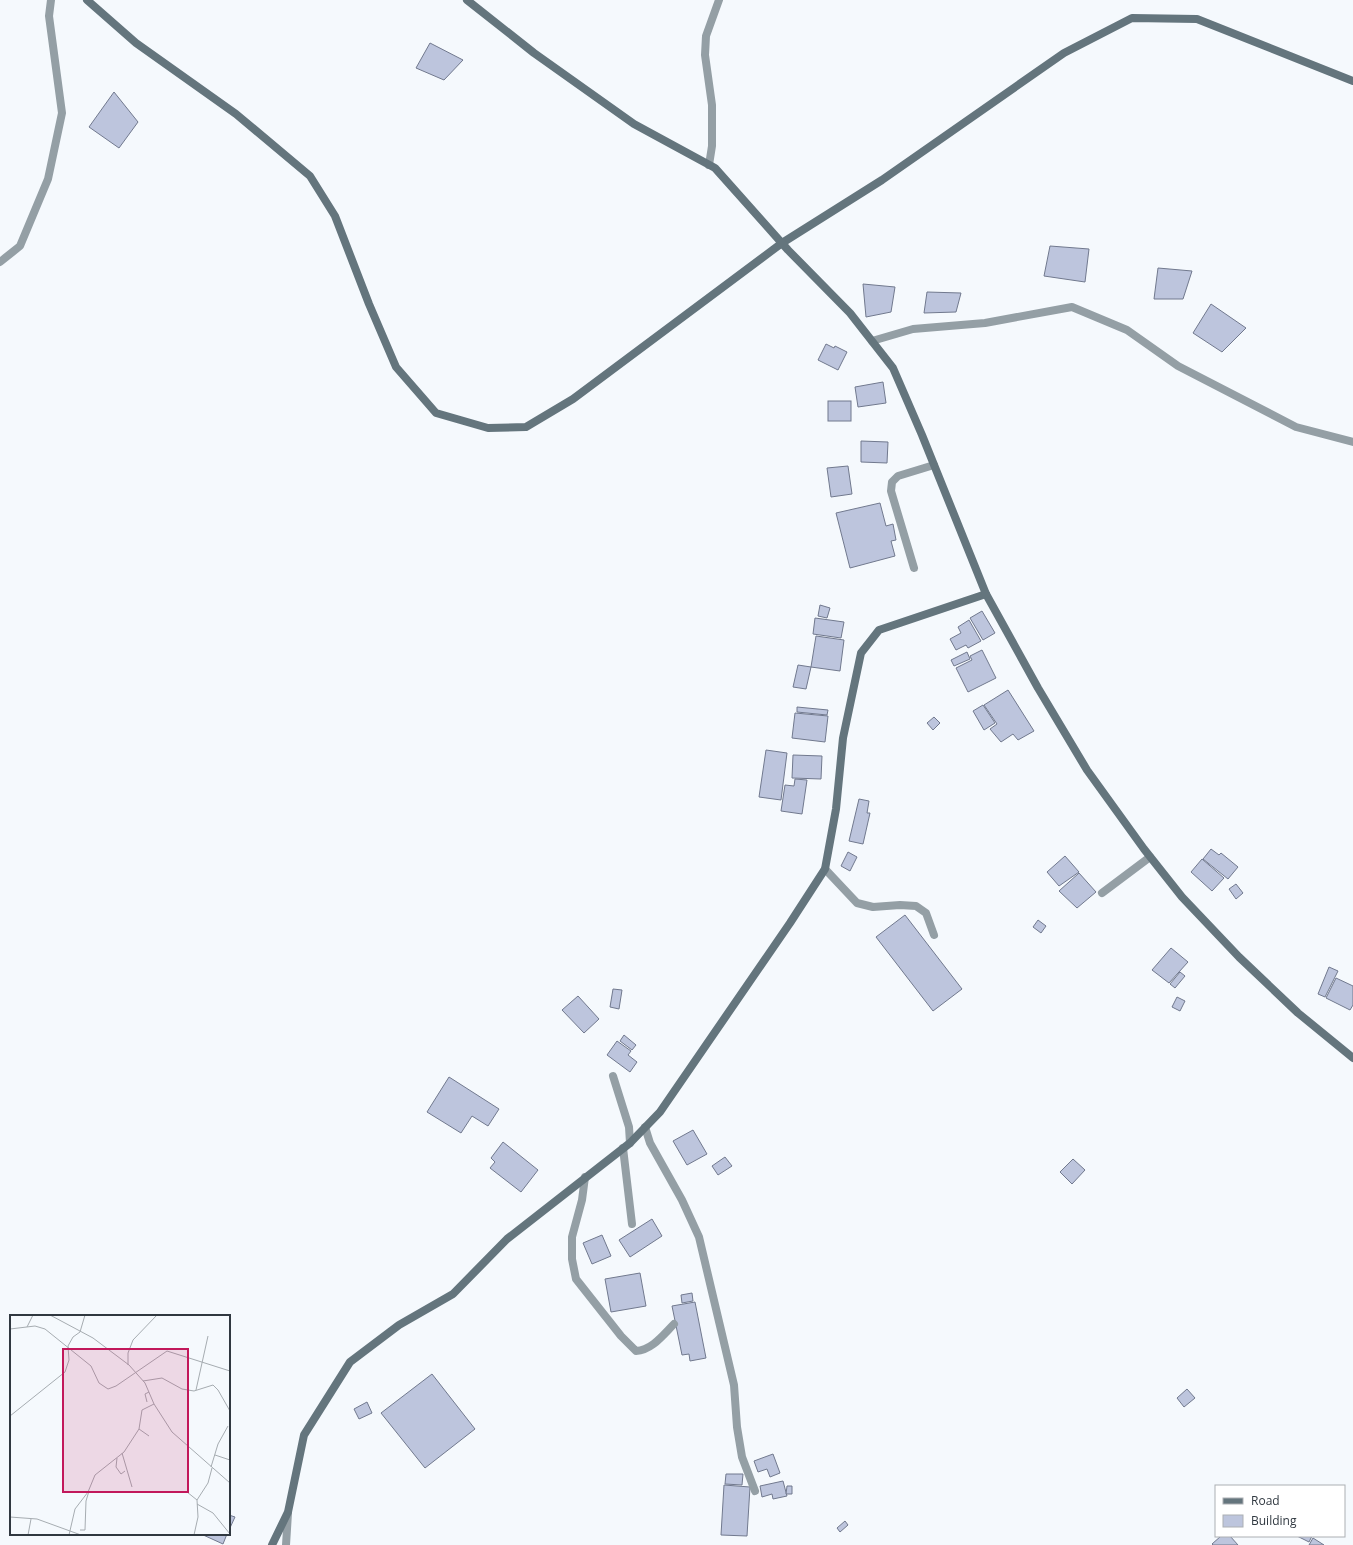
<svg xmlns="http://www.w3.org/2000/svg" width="1353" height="1545" viewBox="0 0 1353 1545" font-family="'Open Sans',sans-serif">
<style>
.building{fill:#bdc5dd;stroke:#71798e}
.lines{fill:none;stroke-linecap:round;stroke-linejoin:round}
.street{stroke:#949fa5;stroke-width:8}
.secondary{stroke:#64757d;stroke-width:8}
.inset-road{fill:none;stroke:#a6acb1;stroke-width:1}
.view{fill:#c2185b;fill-opacity:0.15;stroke:#c2185b;stroke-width:2}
.inset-edge{fill:none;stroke:#303840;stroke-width:2}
</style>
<rect width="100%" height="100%" fill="#f5f9fd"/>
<!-- building -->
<g class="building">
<path d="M430 43 463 60 444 80 416 68Z"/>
<path d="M114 92 138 122 119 148 89 127Z"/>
<path d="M1050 246 1089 249 1085 282 1044 276Z"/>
<path d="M1158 268 1192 271 1183 299H1154Z"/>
<path d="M863 284 895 287 891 312 866 317Z"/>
<path d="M927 292 961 293 956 312 924 313Z"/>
<path d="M1211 304 1246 328 1222 352 1193 333Z"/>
<path d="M826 344 834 348 835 346 847 352 838 370 818 360Z"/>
<path d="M883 382 886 403 858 407 855 387Z"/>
<rect x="828" y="401" width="23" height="20"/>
<path d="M861 441 888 442 887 463 861 462Z"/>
<path d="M848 466 852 494 831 497 827 468Z"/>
<path d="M880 503 886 526 893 524 896 540 891 541 895 556 850 568 836 513Z"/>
<path d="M820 605 830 608 827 618 818 616Z"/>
<path d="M982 611 995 633 983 640 970 618Z"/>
<path d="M815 618 844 622 841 638 813 634Z"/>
<path d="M969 620 981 641 968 648 966 645 956 650 950 639 961 633 958 627Z"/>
<path d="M816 636 844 640 840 671 811 667Z"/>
<path d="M982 650 996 678 968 692 956 668 972 660 970 656Z"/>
<path d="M967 652 970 659 954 666 951 660Z"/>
<path d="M798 665 811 667 806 689 793 687Z"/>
<path d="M1008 690 1034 731 1018 740 1013 734 1001 742 990 729 997 724 984 705Z"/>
<path d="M983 705 995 723 984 730 973 711Z"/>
<path d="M797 707 828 710 827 715 797 712Z"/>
<path d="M795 713 828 716 825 742 792 738Z"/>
<path d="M934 717 940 723 933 730 927 723Z"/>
<path d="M766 750 787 753 781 800 759 797Z"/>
<path d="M793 755 822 756 821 779 792 778Z"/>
<path d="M795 779 807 780 802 814 781 811 785 785 794 786Z"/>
<path d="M859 799 869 801 867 813H870L863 844 849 841Z"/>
<path d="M1211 849 1219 855 1221 853 1238 867 1228 879 1203 859Z"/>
<path d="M848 852 857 857 850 871 841 866Z"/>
<path d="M1065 856 1079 872 1059 886 1047 872Z"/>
<path d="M1202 859 1224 878 1212 891 1191 872Z"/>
<path d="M1079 873 1096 892 1077 908 1059 891Z"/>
<path d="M1236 884 1243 893 1236 899 1229 889Z"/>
<path d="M905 915 962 989 933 1011 876 937Z"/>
<path d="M1038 920 1046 926 1041 933 1033 927Z"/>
<path d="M1171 948 1188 962 1169 983 1152 970Z"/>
<path d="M1329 967 1338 971 1325 997 1318 994Z"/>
<path d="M1180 972 1185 976 1175 988 1170 984Z"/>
<path d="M1336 978 1353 986V1005L1350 1010 1326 998Z"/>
<path d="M613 989 622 990 619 1009 610 1007Z"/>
<path d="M578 996 599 1019 584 1033 562 1010Z"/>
<path d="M1177 997 1185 1001 1180 1011 1172 1007Z"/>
<path d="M624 1035 636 1045 632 1050 620 1041Z"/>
<path d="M617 1041 631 1051 628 1055 637 1062 630 1072 607 1055Z"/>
<path d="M449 1077 499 1109 488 1126 472 1116 461 1133 427 1112Z"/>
<path d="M693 1130 707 1154 687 1165 673 1141Z"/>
<path d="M503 1142 538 1170 521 1192 490 1168 495 1162 491 1158Z"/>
<path d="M725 1157 732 1166 718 1175 712 1166Z"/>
<path d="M1073 1159 1085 1170 1072 1184 1060 1172Z"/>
<path d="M652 1219 662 1236 630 1257 619 1240Z"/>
<path d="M602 1235 611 1256 592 1264 583 1243Z"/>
<path d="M640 1273 646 1306 611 1312 605 1279Z"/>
<path d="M692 1293 693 1301 682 1303 681 1295Z"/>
<path d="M695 1302 706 1358 690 1361 689 1354 682 1355 672 1306Z"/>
<path d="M432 1374 475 1429 425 1468 381 1413Z"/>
<path d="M1187 1389 1195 1398 1184 1407 1177 1398Z"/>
<path d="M367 1402 372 1413 359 1419 354 1409Z"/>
<path d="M773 1454 780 1473 770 1477 767 1469 758 1472 754 1461Z"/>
<path d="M726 1474H743L742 1485 725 1484Z"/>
<path d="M783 1481 787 1496 773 1499 772 1494 762 1497 760 1486Z"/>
<path d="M724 1485 750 1487 747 1536 721 1535Z"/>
<path d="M787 1486H792V1494H786Z"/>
<path d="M229 1515 235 1517 229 1530Z"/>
<path d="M845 1521 848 1525 840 1532 837 1528Z"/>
<path d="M201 1534H227L223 1544Z"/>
<path d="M1221 1536H1230L1238 1545H1213L1212 1544Z"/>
<path d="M1297 1536H1312L1309 1542Z"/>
<path d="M1313 1538 1324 1545H1309Z"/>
</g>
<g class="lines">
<!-- street -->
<g class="street">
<path d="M709 165 712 146V105L705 55 706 36 719 0"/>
<path d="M0 262 20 246 48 179 62 113 49 16 51 0"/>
<path d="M872 341 913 329 985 323 1072 307 1127 330 1178 366 1296 427 1353 442"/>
<path d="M914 568 891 491 892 482 898 476 934 465"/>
<path d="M825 869 857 903 873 907 900 905 916 906 926 913 934 935"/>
<path d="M1102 893 1150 857"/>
<path d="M613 1076 629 1127 630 1143"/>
<path d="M645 1127 650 1143 682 1200 699 1237 734 1385 737 1427 742 1457 755 1491"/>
<path d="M623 1148 632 1224"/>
<path d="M585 1177 582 1200 572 1237V1259L576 1279 621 1336 636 1351C652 1350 663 1335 674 1324"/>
<path d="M286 1545 288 1513"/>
</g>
<!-- secondary -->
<g class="secondary">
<path d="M87 0 136 43 236 114 310 176 335 216 369 304 396 367 436 413 488 428 526 427 573 399 782 243 882 180 1064 53 1132 18 1197 19 1353 81"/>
<path d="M467 0 534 53 634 124 715 168 788 250 850 313 893 368 922 435 986 594 1038 688 1087 770 1144 849 1182 897 1239 957 1298 1013 1353 1058"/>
<path d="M272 1545 288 1512 304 1435 350 1362 399 1325 453 1294 507 1239 630 1143 660 1112 790 923 825 869 836 809 843 738 861 653 879 630 986 594"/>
</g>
</g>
<!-- overview -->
<g transform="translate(10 1315)">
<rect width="220" height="220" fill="#f5f9fd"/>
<path class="inset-road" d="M40 0 83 23 119 50 135 68 144 89 162 117 220 168M17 12 23 0M0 14 25 11 35 14 81 51 89 68 98 74 106 71 157 36 220 56M118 50V38L123 25 147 0M133 66 152 63 172 74 184 76 203 70 208 75 220 96M186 75 198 21M137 87 135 79 139 77M0 101 55 57 59 45 58 31 63 22 70 17 75 0M129 114 139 121M112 138 122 172M205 140 220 145M107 143 106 152 111 159 115 156M201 152 208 129 218 111M177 177 187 185M187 189 203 198 220 219M0 202 27 204 71 220M70 215H75L76 186 79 176M18 220 21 204M59 220 65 194 78 177 85 160 114 137 129 114 132 95 144 89M184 220 188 202 187 185 198 168 202 153"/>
<path class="view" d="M53 34H178V177H53Z"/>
<rect width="220" height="220" class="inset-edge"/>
</g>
<!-- legend -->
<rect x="1215" y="1485" width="130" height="52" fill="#ffffff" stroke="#acafb3"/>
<rect x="1223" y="1498" width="20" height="6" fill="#64757d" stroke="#acafb3"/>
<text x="1251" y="1505" font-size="12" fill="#303840">Road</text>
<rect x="1223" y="1515" width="20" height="12" fill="#bdc5dd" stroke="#acafb3"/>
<text x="1251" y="1525" font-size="12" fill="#303840">Building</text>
</svg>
